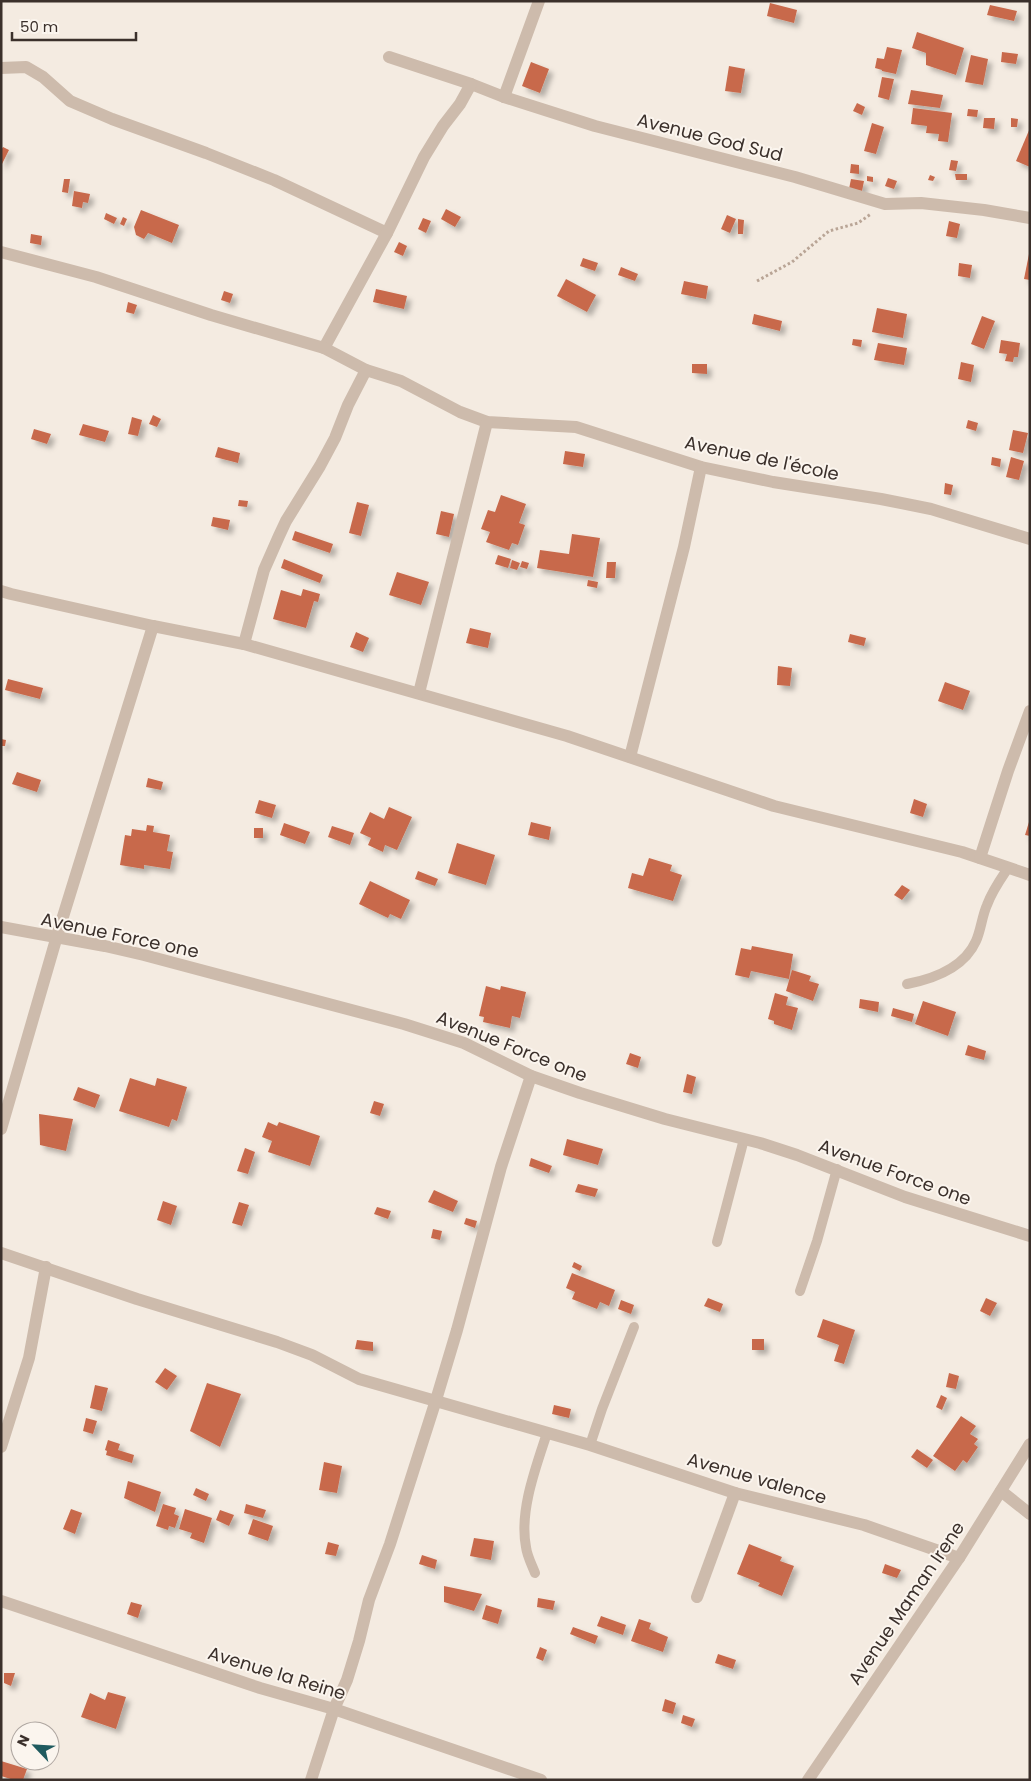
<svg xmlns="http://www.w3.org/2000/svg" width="1031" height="1781" viewBox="0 0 1031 1781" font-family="Poppins,sans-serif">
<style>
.building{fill:#c8694b;filter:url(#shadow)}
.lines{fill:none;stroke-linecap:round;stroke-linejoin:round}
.path{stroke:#b9a596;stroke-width:3;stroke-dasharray:2.5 2.5;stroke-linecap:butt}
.service{stroke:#cdbbac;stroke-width:10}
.minor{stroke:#cdbbac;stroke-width:12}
.labels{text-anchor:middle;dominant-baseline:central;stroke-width:4;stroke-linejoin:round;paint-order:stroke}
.street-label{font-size:18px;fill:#3b302b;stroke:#fbf5ee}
</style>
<defs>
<filter id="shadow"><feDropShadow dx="4.5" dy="4.5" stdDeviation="2.5" flood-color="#0004"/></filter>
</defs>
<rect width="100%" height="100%" fill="#f4ebe1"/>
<!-- building -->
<g class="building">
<path d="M770 3 797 10 794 23 767 16Z"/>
<path d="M990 5 1017 11 1014 21 987 15Z"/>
<path d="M917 32 964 48 956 75 926 65V53L912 48Z"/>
<path d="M887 47 902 50 896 74 882 71V70L875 68 877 58 884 59Z"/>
<path d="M1002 52 1018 54 1016 64 1001 62Z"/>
<path d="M971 55 988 59 983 85 965 82Z"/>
<path d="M531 62 549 69 540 93 522 86Z"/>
<path d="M729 66 745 69 741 93 725 91Z"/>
<path d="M882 77 894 79 889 100 878 97Z"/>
<path d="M911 90 943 95 940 108 908 104Z"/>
<path d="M857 103 865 107 862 115 853 111Z"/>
<path d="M913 108 952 113 948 142 938 141 939 134 926 133 927 126 911 124Z"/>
<path d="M968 109 978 110 977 117 967 116Z"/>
<path d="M984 118H995L994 129 983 128Z"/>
<path d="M1011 118 1018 119 1017 127H1011Z"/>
<path d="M872 123 884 127 876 154 864 151Z"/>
<path d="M1030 128V167L1016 161Z"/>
<path d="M3 147 9 150 1 166V150Z"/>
<path d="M951 160 958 161 956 171 949 170Z"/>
<path d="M851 164 859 165V174L850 173Z"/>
<path d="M955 174H967V180H956Z"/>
<path d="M930 175 935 177 933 181 928 180Z"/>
<path d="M867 176 873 177V182L867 181Z"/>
<path d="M888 178 897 181 894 189 885 186Z"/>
<path d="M64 179H70L68 193 62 192Z"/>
<path d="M851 179 864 181 862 191 849 189Z"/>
<path d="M74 191 90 194 88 203 83 202 82 208 72 206Z"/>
<path d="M446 209 461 217 455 227 441 219Z"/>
<path d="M141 210 179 225 172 243 148 233 144 239 136 235 134 227Z"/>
<path d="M106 213 117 218 114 224 104 219Z"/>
<path d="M727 215 736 219 730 233 721 229Z"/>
<path d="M123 217 127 219 124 226 120 224Z"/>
<path d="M423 218 431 221 426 233 418 229Z"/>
<path d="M738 219 744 220 743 234H738Z"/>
<path d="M949 221 960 224 957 238 946 236Z"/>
<path d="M31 234 42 236 41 245 30 243Z"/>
<path d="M399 242 407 246 403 256 394 252Z"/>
<path d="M1029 254H1030V280L1024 279Z"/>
<path d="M583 258 598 263 595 271 580 266Z"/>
<path d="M959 263 972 265 970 278 958 276Z"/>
<path d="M621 267 638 274 635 281 618 275Z"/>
<path d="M566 279 596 295 587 312 557 296Z"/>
<path d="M684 281 708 286 706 299 681 294Z"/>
<path d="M376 289 407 296 404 309 373 302Z"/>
<path d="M224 291 233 294 230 303 221 300Z"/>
<path d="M128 302 137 305 134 314 126 312Z"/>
<path d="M877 308 907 314 903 338 872 332Z"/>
<path d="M754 314 782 321 780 331 752 324Z"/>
<path d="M982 316 995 321 984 349 971 344Z"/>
<path d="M853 339 862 340 861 347 852 345Z"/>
<path d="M1001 340 1020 343 1018 357H1014L1013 362 1005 361 1007 354 999 353Z"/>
<path d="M878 343 907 348 904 365 874 360Z"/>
<path d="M961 362 974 365 971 382 958 379Z"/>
<path d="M692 364H707V374L692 373Z"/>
<path d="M153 415 161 419 157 427 149 424Z"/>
<path d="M132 417 142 420 138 436 128 434Z"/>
<path d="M968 420 978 423 976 431 966 428Z"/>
<path d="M83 424 109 431 105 442 79 435Z"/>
<path d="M34 429 51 434 47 444 31 439Z"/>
<path d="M1013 430 1028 433 1023 453 1009 450Z"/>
<path d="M218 447 240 453 238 463 215 457Z"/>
<path d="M565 451 585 454 583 467 563 464Z"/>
<path d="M992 457 1001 459 1000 467 991 465Z"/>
<path d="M1011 457 1024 461 1019 480 1006 477Z"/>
<path d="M945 483 953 485 951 495 944 494Z"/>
<path d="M501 495 526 504 519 523 525 525 518 545 512 543 509 550 486 542 490 532 481 529 488 510 495 512Z"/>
<path d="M239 500 248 501 247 507 238 506Z"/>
<path d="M357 502 369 505 361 536 349 533Z"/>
<path d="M441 511 454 514 449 537 436 534Z"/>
<path d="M213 517 230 520 228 530 211 526Z"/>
<path d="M295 531 333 544 330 553 292 540Z"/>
<path d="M572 534 600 538 593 577 537 568 540 550 569 554Z"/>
<path d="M498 555 511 559 508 568 495 564Z"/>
<path d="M284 559 323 575 320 583 281 568Z"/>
<path d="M512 560 520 563 517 570 510 568Z"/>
<path d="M522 561 529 563 527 569 520 567Z"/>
<path d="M607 562H616L615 578H606Z"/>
<path d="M397 572 429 582 421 605 389 595Z"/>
<path d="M588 580 598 582 597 588 587 586Z"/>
<path d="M303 589 320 594 318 602 314 601 306 628 273 619 281 590 301 596Z"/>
<path d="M470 628 491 633 488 648 466 643Z"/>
<path d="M356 632 369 638 363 652 350 647Z"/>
<path d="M850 634 866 638 864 646 848 642Z"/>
<path d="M778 666 792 668 790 686 777 685Z"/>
<path d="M8 679 43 688 40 699 5 690Z"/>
<path d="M945 682 970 691 963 710 938 701Z"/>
<path d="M1 739 6 740 5 746H1Z"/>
<path d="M17 772 41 780 37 792 12 784Z"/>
<path d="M148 778 163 782 161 790 146 787Z"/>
<path d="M914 799 927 804 923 817 910 813Z"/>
<path d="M259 800 276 805 272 818 255 813Z"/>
<path d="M389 807 412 817 397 850 385 845 383 852 368 845 371 838 360 833 370 812 384 819Z"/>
<path d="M531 822 551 827 549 840 528 835Z"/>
<path d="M1029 822H1030V836L1025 835Z"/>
<path d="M284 823 310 832 305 844 280 835Z"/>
<path d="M147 825 154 826 153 832 170 835 167 851 173 852 170 869 144 865V869L120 865 125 835 131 836 132 829 146 831Z"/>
<path d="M332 826 354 833 350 845 328 837Z"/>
<rect x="254" y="828" width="9" height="10"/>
<path d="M457 843 495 855 486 885 448 873Z"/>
<path d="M649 858 672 865 670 871 682 875 673 901 628 888 632 873 643 876Z"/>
<path d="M418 871 438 879 435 886 415 879Z"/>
<path d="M370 881 410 900 401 919 390 914 388 918 359 904Z"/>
<path d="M902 885 910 890 902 900 894 895Z"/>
<path d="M752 946 793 954 789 979 751 971 749 978 735 975 741 948 751 950Z"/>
<path d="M792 970 811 976 809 981 819 984 813 1001 786 991Z"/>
<path d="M486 986 500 990 501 986 526 992 520 1018 512 1016 510 1028 483 1022 484 1017 479 1016Z"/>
<path d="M775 993 788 997 786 1005 798 1008 792 1030 774 1024V1021L768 1019Z"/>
<path d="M860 999 879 1002 878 1012 859 1008Z"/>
<path d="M923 1001 956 1012 948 1036 915 1024Z"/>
<path d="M893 1008 914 1014 912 1022 891 1016Z"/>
<path d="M968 1045 986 1051 984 1060 965 1055Z"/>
<path d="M630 1053 641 1057 638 1068 626 1064Z"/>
<path d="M687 1074 696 1077 692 1094 683 1092Z"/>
<path d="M130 1078 155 1086 157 1078 187 1087 177 1121 172 1119 169 1127 119 1111Z"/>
<path d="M78 1087 100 1095 95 1108 73 1100Z"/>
<path d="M374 1101 384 1104 380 1116 370 1113Z"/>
<path d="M39 1114 73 1119 66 1151 40 1145Z"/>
<path d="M268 1122 277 1126 279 1122 320 1136 310 1166 268 1152 272 1141 262 1137Z"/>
<path d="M567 1139 603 1149 598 1165 563 1155Z"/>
<path d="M245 1148 255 1152 248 1174 237 1171Z"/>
<path d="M531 1158 552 1166 549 1173 529 1166Z"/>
<path d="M578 1184 598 1189 595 1197 575 1192Z"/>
<path d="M434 1190 458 1201 453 1212 428 1202Z"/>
<path d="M163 1201 177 1206 171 1225 157 1220Z"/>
<path d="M239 1202 249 1205 242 1226 232 1223Z"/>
<path d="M377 1207 391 1211 388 1219 374 1214Z"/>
<path d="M466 1218 477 1221 475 1228 464 1224Z"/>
<path d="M433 1229 442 1231 440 1240 431 1238Z"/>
<path d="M574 1262 582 1266 580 1271 572 1267Z"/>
<path d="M572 1273 615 1290 609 1306 600 1302 597 1309 572 1299 575 1292 566 1288Z"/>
<path d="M708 1298 723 1304 720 1312 704 1306Z"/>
<path d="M986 1298 997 1303 990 1316 980 1311Z"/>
<path d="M621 1300 634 1305 631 1314 618 1309Z"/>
<path d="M823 1319 855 1330 844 1364 834 1361 839 1345 817 1337Z"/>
<rect x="752" y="1339" width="12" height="11"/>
<path d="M357 1340 373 1342V1351L355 1349Z"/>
<path d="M165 1368 177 1376 167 1390 155 1382Z"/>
<path d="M949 1373 959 1376 956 1389 946 1387Z"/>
<path d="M207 1383 241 1394 220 1447 190 1431Z"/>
<path d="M95 1385 108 1388 102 1411 90 1408Z"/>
<path d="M941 1395 947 1398 942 1410 936 1407Z"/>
<path d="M554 1405 571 1409 569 1418 552 1414Z"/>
<path d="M961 1416 976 1426 970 1434 978 1439 974 1444 978 1447 967 1463 963 1460 955 1471 933 1456Z"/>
<path d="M86 1418 97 1421 93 1434 83 1431Z"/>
<path d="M108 1440 120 1444 118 1450 134 1455 132 1463 106 1455 107 1451 105 1450Z"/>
<path d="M917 1449 933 1460 927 1468 911 1457Z"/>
<path d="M324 1462 342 1466 337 1493 319 1490Z"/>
<path d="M128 1481 161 1492 155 1512 124 1498Z"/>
<path d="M196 1488 209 1494 206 1501 193 1495Z"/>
<path d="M163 1504 176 1508 174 1514 179 1516 175 1528 169 1526 168 1530 156 1526Z"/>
<path d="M246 1504 266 1510 263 1518 244 1513Z"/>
<path d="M71 1509 82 1513 75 1534 63 1529Z"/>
<path d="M185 1509 212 1518 204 1543 190 1538 192 1533 179 1529Z"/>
<path d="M220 1510 234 1515 229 1526 216 1520Z"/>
<path d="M253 1519 273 1526 268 1541 248 1534Z"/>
<path d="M474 1538 494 1541 491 1560 470 1556Z"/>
<path d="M328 1542 339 1545 336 1556 325 1554Z"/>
<path d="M749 1544 782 1557 780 1561 794 1566 782 1596 758 1586 760 1583 737 1574Z"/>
<path d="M422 1555 437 1560 435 1569 419 1564Z"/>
<path d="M885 1564 901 1570 897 1578 882 1573Z"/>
<path d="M444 1586 482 1594 474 1611 444 1602Z"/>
<path d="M538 1598 555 1601 553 1610 537 1607Z"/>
<path d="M131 1602 142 1605 138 1618 127 1614Z"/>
<path d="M486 1605 502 1610 498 1624 482 1619Z"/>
<path d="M601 1616 626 1625 623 1635 597 1626Z"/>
<path d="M639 1619 651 1623 649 1629 668 1637 663 1652 631 1641Z"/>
<path d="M573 1627 598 1636 595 1644 570 1634Z"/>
<path d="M540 1647 547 1650 543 1661 536 1658Z"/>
<path d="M718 1654 736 1660 733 1669 715 1663Z"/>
<path d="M4 1673H15L11 1686 4 1683Z"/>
<path d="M108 1692 126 1697 116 1729 81 1717 90 1693 105 1700Z"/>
<path d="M665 1699 676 1703 673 1714 662 1711Z"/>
<path d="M683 1715 695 1719 692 1727 681 1723Z"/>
<path d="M1 1761 27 1769 23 1780H14L1 1776Z"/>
</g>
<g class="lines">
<!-- path -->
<path class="path" d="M757 281 792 262 829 231 858 223 871 214"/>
<!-- service -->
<g class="service">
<path d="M907 984C933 979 964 968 976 941 981 930 982 916 987 905 992 891 1000 880 1008 868"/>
<path d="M717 1242 744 1139"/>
<path d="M800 1291 817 1241 837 1169"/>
<path d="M590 1445 602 1409 634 1327"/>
<path d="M535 1573C532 1565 527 1556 526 1547 519 1511 536 1467 547 1433"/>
</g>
<!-- minor -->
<g class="minor">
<path d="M389 57 471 84 504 97 595 126 795 177 885 204 921 203 984 210 1030 218"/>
<path d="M1 68 26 67 43 77 70 101 112 119 206 153 274 180 387 233"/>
<path d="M504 97 539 1"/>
<path d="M1 252 96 277 211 315 324 348 387 233 424 157 443 126 460 104 471 84"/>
<path d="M324 348 366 370 401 381 460 412 487 422 576 427 701 467 773 482 881 499 931 509 1030 539"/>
<path d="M1 591 11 594 153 626 244 644 567 736 774 806 962 852 1030 875"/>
<path d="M244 644 264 570 279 536 286 521 320 466 335 438 348 405 366 370"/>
<path d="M419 693 487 422"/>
<path d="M630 757 684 547 701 467"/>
<path d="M980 858 1008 771 1030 711"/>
<path d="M1 927 105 946 144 955 404 1024 464 1043 531 1076 580 1093 665 1119 760 1143 797 1155 905 1197 1030 1236"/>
<path d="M1 1129 57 936 153 626"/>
<path d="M1 1253 137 1299 277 1342 312 1355 359 1379 590 1445 735 1493 864 1525 959 1558"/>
<path d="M1 1447 29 1358 46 1267"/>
<path d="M1001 1491 1030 1514"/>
<path d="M697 1597 735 1493"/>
<path d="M1 1601 260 1688 334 1709 541 1780"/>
<path d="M311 1780 334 1709 347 1680 359 1641 369 1600 390 1544 436 1400 457 1330 501 1167 531 1076"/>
<path d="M808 1780 959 1558 1030 1444"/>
</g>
</g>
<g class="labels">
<!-- street labels -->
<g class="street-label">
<text transform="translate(710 137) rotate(14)">Avenue God Sud</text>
<text transform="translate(762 458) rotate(12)">Avenue de l'école</text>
<text transform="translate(120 935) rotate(12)">Avenue Force one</text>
<text transform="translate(512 1046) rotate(22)">Avenue Force one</text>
<text transform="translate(895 1172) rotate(20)">Avenue Force one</text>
<text transform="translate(757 1478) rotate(16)">Avenue valence</text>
<text transform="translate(906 1603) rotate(-56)">Avenue Maman Irene</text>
<text transform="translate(277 1673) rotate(17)">Avenue la Reine</text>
</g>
</g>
<!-- border -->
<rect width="1031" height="1781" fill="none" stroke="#3b302b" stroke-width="5"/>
<!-- north arrow -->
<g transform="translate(35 1746) rotate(295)"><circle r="24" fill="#fbf5ee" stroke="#aea6a0"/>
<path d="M0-4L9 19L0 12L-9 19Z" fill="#1f5a5e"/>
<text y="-8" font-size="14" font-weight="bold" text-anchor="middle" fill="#3b302b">N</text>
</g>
<!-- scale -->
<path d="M12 32v8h124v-8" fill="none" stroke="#3b302b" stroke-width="2.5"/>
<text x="20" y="32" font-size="15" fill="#3b302b" stroke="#fbf5ee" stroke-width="4" paint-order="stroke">50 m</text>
</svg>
